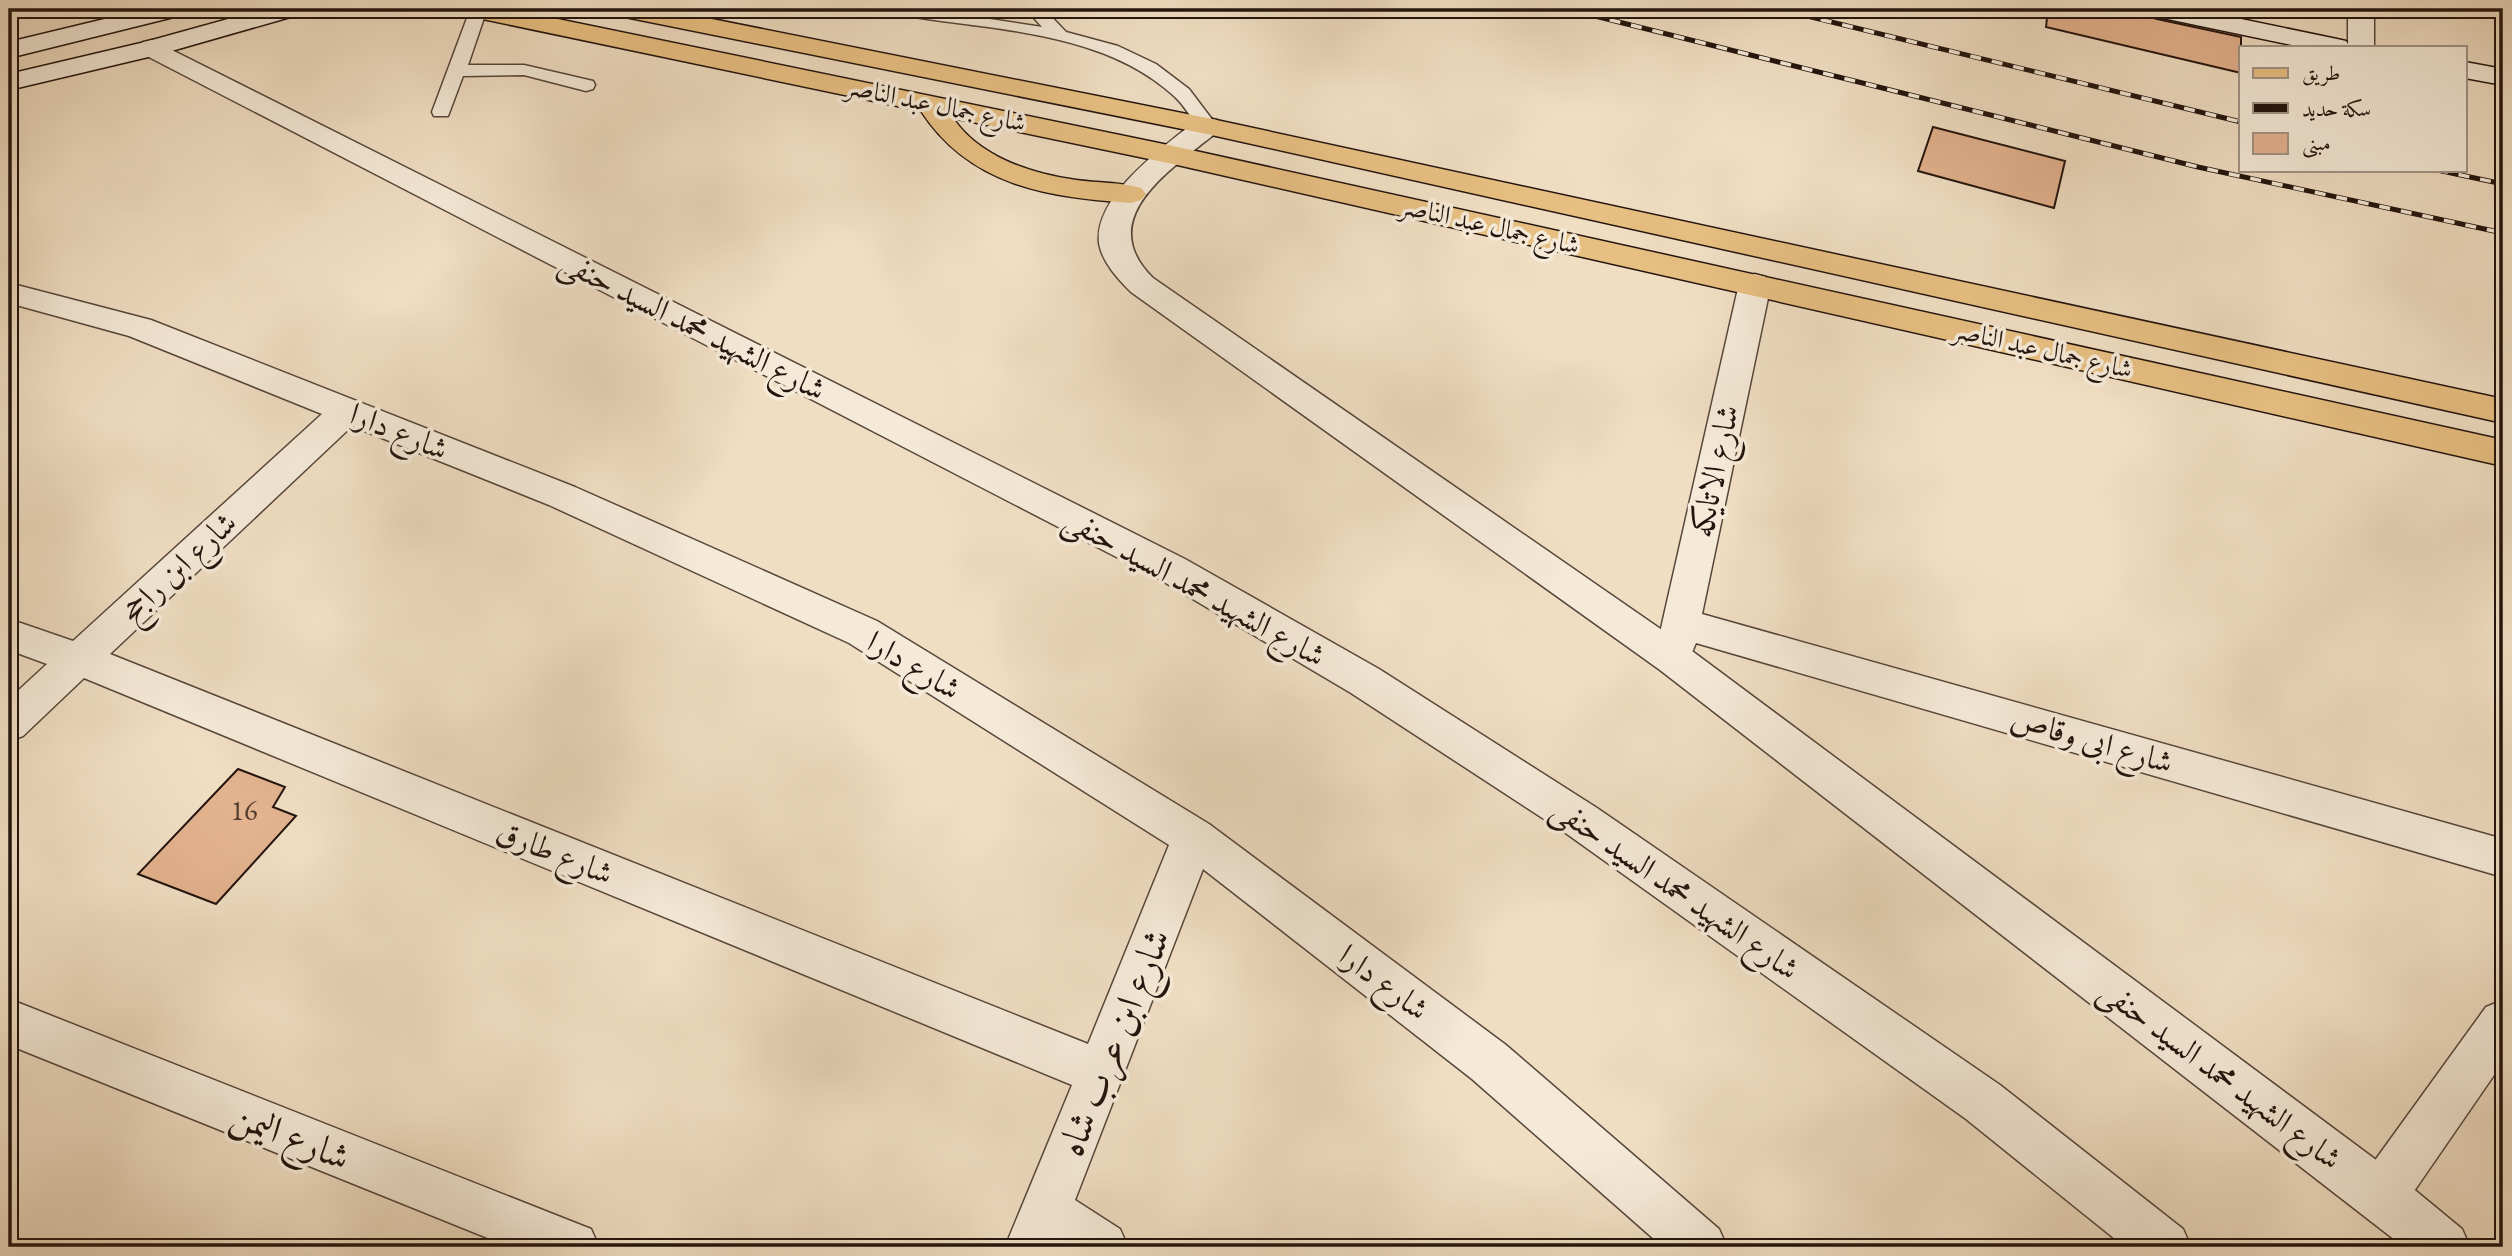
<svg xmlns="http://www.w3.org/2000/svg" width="2512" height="1256" viewBox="0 0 2512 1256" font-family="'EB Garamond',Amiri,serif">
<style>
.building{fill:#e3b28e;stroke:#23140e;stroke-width:2}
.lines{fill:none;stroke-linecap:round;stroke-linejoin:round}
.service-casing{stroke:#56463b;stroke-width:3}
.minor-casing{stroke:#56463b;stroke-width:3}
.tertiary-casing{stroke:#56463b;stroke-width:3}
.secondary-casing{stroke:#23140e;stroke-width:3}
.primary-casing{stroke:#23140e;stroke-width:3}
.service{fill:#f5ead8;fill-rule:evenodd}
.minor{fill:#f5ead8;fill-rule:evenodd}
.tertiary{fill:#f5ead8;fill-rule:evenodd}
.secondary{fill:#f5ead8;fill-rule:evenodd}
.primary{fill:#e8bf82;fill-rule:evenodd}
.rail-casing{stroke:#23140e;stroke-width:5}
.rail{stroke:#f5ead8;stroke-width:3.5;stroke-dasharray:11;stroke-linecap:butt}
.labels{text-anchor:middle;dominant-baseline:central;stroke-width:7;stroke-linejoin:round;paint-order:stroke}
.far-street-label{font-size:26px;fill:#23140e;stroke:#f5ead8}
.number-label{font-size:28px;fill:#533c2e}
.street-label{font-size:32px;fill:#23140e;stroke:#f5ead8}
.near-street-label{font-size:38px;fill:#23140e;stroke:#f5ead8}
</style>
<rect width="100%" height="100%" fill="#f0dec3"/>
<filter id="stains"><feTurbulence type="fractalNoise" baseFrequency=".00286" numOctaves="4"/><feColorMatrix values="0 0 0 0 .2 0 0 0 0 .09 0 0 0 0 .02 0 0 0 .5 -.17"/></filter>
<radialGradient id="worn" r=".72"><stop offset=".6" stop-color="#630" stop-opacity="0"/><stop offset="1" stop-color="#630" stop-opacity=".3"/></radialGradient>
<!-- building -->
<g class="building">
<path d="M2048 9H2142L2147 16 2157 19 2241 37V73L2046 27Z"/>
<path d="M1933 127 2065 161 2054 208 1918 171Z"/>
<path d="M238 769 285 787 273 807 296 816 216 904 138 874Z"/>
</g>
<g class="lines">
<defs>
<g id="service">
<path d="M487 9 468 65H524L593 81 595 85 593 89 586 91 524 75 463 76 448 116H434L432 112 470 10Z"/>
<path d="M885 9H924L1042 27 1026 9H1044L1066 32 1118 46 1156 64 1189 89 1217 126 1214 130H1200C1192 119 1184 105 1174 96 1101 29 987 30 894 14Z"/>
</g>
<g id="minor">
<rect x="2348" y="9" width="26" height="38"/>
<path d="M152 40 1185 559 1379 669 1597 808 2000 1085 2183 1229 2191 1247H2125L1966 1119 1567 834 1351 693 1159 579 143 54 139 48 143 42Z"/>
<path d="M1755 274 1766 277 1771 284 1702 614 2503 839V877L1696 643 1690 657 1676 662 1662 657 1657 646 1739 284 1744 277Z"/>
<path d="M9 283 151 320 575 487 877 621 1209 824 1506 1045 1719 1229 1727 1247H1663L1472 1079 1203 869 1075 1200 1120 1229 1128 1247H1005L1072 1085 84 678 23 736 9 741V699L47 664 9 650V619L73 641 322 414 129 336 9 303ZM352 426 549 505 849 643 1169 845 1088 1044 110 654Z"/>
<path d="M9 999 591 1229 599 1247H510L9 1045Z"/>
<path d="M2503 1000V1062L2399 1213 2381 1220 2363 1213 2356 1195 2363 1177 2486 1007Z"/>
</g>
<path id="tertiary" d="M1207 118 1217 120 1221 126 1217 132C1172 169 1092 218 1153 278L1688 648 2399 1177 2462 1229 2470 1247H2404L1660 670 1131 292C1118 279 1102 262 1099 243 1094 195 1165 146 1197 120Z"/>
<g id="secondary">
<path d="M146 9H190L186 14 9 58V42Z"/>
<path d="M264 9H305L301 14 161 54 9 90V74L145 42Z"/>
<path d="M2145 9H2193L2337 39 2346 41 2350 47H2301L2158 17 2149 14Z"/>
<path d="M2465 62 2503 69V85L2465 78Z"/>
</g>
<g id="primary">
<path d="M460 9H509L1173 146 2503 440V466L1173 164 953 118C979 157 1032 174 1076 180 1098 183 1120 182 1141 188L1146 194 1141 200 1131 203C1047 197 970 186 921 111L473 17 464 14Z"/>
<path d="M612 9H662L1207 118 2503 399V423L1207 134 625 17 616 14Z"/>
</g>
</defs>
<!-- service casing -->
<use href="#service" class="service-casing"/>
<!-- minor casing -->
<use href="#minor" class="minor-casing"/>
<!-- tertiary casing -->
<use href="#tertiary" class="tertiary-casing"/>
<!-- secondary casing -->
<use href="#secondary" class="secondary-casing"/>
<!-- primary casing -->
<use href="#primary" class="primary-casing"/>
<!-- service -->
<use href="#service" class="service"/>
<!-- minor -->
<use href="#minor" class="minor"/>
<!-- tertiary -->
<use href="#tertiary" class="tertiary"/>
<!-- secondary -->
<use href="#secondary" class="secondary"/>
<!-- primary -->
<use href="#primary" class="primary"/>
<defs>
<g id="rail">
<path d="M1567 9 2198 167 2503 233"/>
<path d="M1778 9 2241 122"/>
<path d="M2437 170 2503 184"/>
</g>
</defs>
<!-- rail casing -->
<use href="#rail" class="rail-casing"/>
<!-- rail -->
<use href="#rail" class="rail"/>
</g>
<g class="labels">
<!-- far-street labels -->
<g class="far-street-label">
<text transform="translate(936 104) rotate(12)">شارع جمال عبد الناصر</text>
<text transform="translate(1490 225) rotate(13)">شارع جمال عبد الناصر</text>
<text transform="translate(2043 349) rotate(13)">شارع جمال عبد الناصر</text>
</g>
<!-- number labels -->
<g class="number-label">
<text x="244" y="810">16</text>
</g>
<!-- street labels -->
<g class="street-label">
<text transform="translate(693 325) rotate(27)">شارع الشهيد محمد السيد حنفى</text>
<text transform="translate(399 431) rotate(22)">شارع دارا</text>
<text transform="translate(1714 471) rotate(-78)">شارع الاتايكه</text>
<text transform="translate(178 567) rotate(-43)">شارع ابن راجح</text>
<text transform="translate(1195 587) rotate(29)">شارع الشهيد محمد السيد حنفى</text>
<text transform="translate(914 665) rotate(31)">شارع دارا</text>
<text transform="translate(2092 740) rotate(16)">شارع ابى وقاص</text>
<text transform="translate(555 852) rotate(22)">شارع طارق</text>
<text transform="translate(1676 888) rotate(35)">شارع الشهيد محمد السيد حنفى</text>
<text transform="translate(1384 982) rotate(37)">شارع دارا</text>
<text transform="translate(2221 1074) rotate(37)">شارع الشهيد محمد السيد حنفى</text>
</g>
<!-- near-street labels -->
<g class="near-street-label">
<text transform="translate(1113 1042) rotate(-68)">شارع ابن عرب شاه</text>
<text transform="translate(291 1135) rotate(22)">شارع اليمن</text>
</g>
</g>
<!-- margin -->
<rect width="2512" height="1256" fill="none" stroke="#f0dec3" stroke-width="35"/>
<rect x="10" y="10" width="2491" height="1235" fill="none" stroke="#23140e" stroke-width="3.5"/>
<rect x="18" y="18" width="2477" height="1221" fill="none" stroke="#23140e" stroke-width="2"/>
<!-- legend -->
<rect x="2239" y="46" width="228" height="126" fill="#f5ead8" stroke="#a19487" stroke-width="2"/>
<rect x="2253" y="68" width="35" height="10" fill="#e8bf82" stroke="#a19487" stroke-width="2"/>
<text x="2302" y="80" font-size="21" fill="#23140e">طريق</text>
<rect x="2253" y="103" width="35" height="10" fill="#23140e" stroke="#a19487" stroke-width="2"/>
<text x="2302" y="116" font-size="21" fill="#23140e">سكة حديد</text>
<rect x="2253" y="133" width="35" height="21" fill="#e3b28e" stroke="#a19487" stroke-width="2"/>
<text x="2302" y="150" font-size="21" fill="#23140e">مبنى</text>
<rect width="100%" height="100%" filter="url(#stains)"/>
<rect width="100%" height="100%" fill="url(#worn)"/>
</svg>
